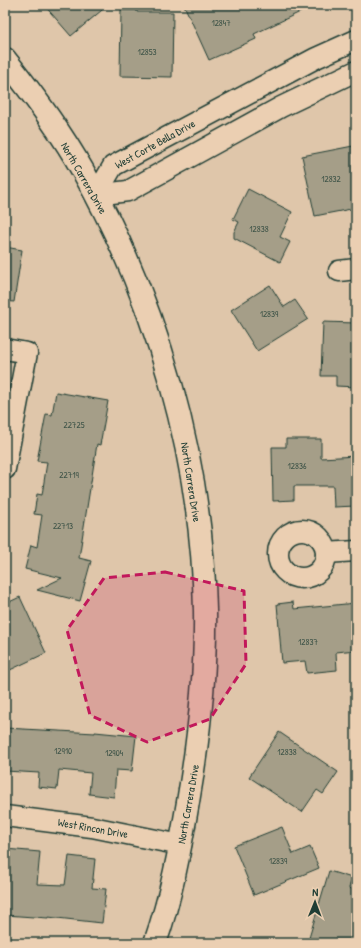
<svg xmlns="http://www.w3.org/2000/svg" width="361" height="948" viewBox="0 0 361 948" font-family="'Patrick Hand',sans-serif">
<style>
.building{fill:#a59e88;stroke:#1f3d34}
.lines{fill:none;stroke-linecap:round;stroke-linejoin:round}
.street-casing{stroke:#1f3d34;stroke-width:23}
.secondary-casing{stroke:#1f3d34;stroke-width:25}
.street{stroke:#ebcfb2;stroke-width:20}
.secondary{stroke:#ebcfb2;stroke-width:22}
.marked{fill:#c2185b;fill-opacity:0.2;stroke:#c2185b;stroke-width:3;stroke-dasharray:8 5;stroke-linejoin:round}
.labels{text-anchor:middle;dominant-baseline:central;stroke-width:3;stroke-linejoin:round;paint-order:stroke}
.number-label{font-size:9px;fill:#405549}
.street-label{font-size:11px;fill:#1f3d34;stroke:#ebcfb2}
</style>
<rect width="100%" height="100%" fill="#dfc6aa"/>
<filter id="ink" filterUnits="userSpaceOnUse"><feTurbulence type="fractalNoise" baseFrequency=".025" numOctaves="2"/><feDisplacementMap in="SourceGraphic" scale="8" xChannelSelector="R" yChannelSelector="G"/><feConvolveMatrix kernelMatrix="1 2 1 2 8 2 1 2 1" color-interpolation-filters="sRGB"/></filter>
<g filter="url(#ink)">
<!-- building -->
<g class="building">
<path d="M44 5H108L71 36Z"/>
<path d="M184 5H315L254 34 256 39 209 60Z"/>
<path d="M121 10H137V12H173L172 77 120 76Z"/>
<path d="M353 146 356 162V208L315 216 302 156Z"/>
<path d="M248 189 292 212 280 237 290 242 280 262 234 238V232L239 222 233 219Z"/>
<path d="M5 247 22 250 14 302 5 301Z"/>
<path d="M270 285 284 307 295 300 308 319 257 351 231 310Z"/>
<path d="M323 322 356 323V387L336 386V376H321Z"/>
<path d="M56 392 108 401 100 445 97 444 79 558 91 561 80 601 37 590 62 578 25 569 31 545 37 547 42 515 34 514 37 494 42 495 47 462 37 461 46 414 52 415Z"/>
<path d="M286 439H321V458L356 456V506L334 507 333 486H294V500L273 501 272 447H286Z"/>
<path d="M20 597 46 653 10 670 5 659V604Z"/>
<path d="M293 602 294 609 356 603V650L336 652 337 670 307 673 305 661 282 663 277 604Z"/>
<path d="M5 728 95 733V732L136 736 132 771 116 770 114 797 89 794 91 773 59 770 57 789 38 787 39 773 5 771Z"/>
<path d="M279 732 338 772 323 794 317 790 302 812 249 777Z"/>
<path d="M282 827 293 854 310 847 319 868 254 895 234 846Z"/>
<path d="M5 849 40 852 37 884 65 885 69 856 95 859 92 888 106 889 102 923 48 917V918L5 915Z"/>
<path d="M329 871 352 878 349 888 356 890V943H325L309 938Z"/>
</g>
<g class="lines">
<defs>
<g id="street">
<path d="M96 195 113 166 316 58 356 40"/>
<path d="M96 195 128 191 281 107 356 71"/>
<path d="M339 271 356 269"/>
<path d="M5 349 27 353 5 469"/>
<circle cx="302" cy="554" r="24"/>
<path d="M326 553 356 551"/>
<path d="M5 816 92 827 181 845"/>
</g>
<path id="secondary" d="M5 59C33 94 61 132 83 171 157 302 202 459 205 610 206 675 199 738 188 802 180 850 171 897 155 943"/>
</defs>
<!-- street casing -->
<use href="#street" class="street-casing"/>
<!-- secondary casing -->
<use href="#secondary" class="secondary-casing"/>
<!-- street -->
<use href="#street" class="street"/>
<!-- secondary -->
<use href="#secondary" class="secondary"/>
</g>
</g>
<!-- marked area -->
<path class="marked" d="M165 572 244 591 246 664 210 719 147 742 90 715 67 630 104 578Z"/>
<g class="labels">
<!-- number labels -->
<g class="number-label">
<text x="221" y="23">12847</text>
<text x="147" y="52">12853</text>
<text x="331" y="179">12832</text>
<text x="259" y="229">12838</text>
<text x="269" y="314">12839</text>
<text x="74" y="425">22725</text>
<text x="297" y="466">12836</text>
<text x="69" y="475">22719</text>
<text x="63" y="526">22713</text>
<text x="308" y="642">12837</text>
<text x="63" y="751">12910</text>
<text x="287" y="752">12838</text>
<text x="114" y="753">12904</text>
<text x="278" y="861">12839</text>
</g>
<!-- street labels -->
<g class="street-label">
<text transform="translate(155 144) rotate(-29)">West Corte Bella Drive</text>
<text transform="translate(84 178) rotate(60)">North Carrera Drive</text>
<text transform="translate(191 482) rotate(81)">North Carrera Drive</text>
<text transform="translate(188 804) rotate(-80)">North Carrera Drive</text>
<text transform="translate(93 828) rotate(10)">West Rincon Drive</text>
</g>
</g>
<!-- margin -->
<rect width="361" height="948" fill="none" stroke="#ebcfb2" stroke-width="20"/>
<rect x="10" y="10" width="341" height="928" fill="none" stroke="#1f3d34" stroke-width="1.5" filter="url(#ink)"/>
<!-- north arrow -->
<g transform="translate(315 902) rotate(1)" stroke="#ebcfb2" stroke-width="3" paint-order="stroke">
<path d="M0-3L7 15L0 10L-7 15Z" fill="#1f3d34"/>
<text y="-6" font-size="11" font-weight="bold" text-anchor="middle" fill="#1f3d34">N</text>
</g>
</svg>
